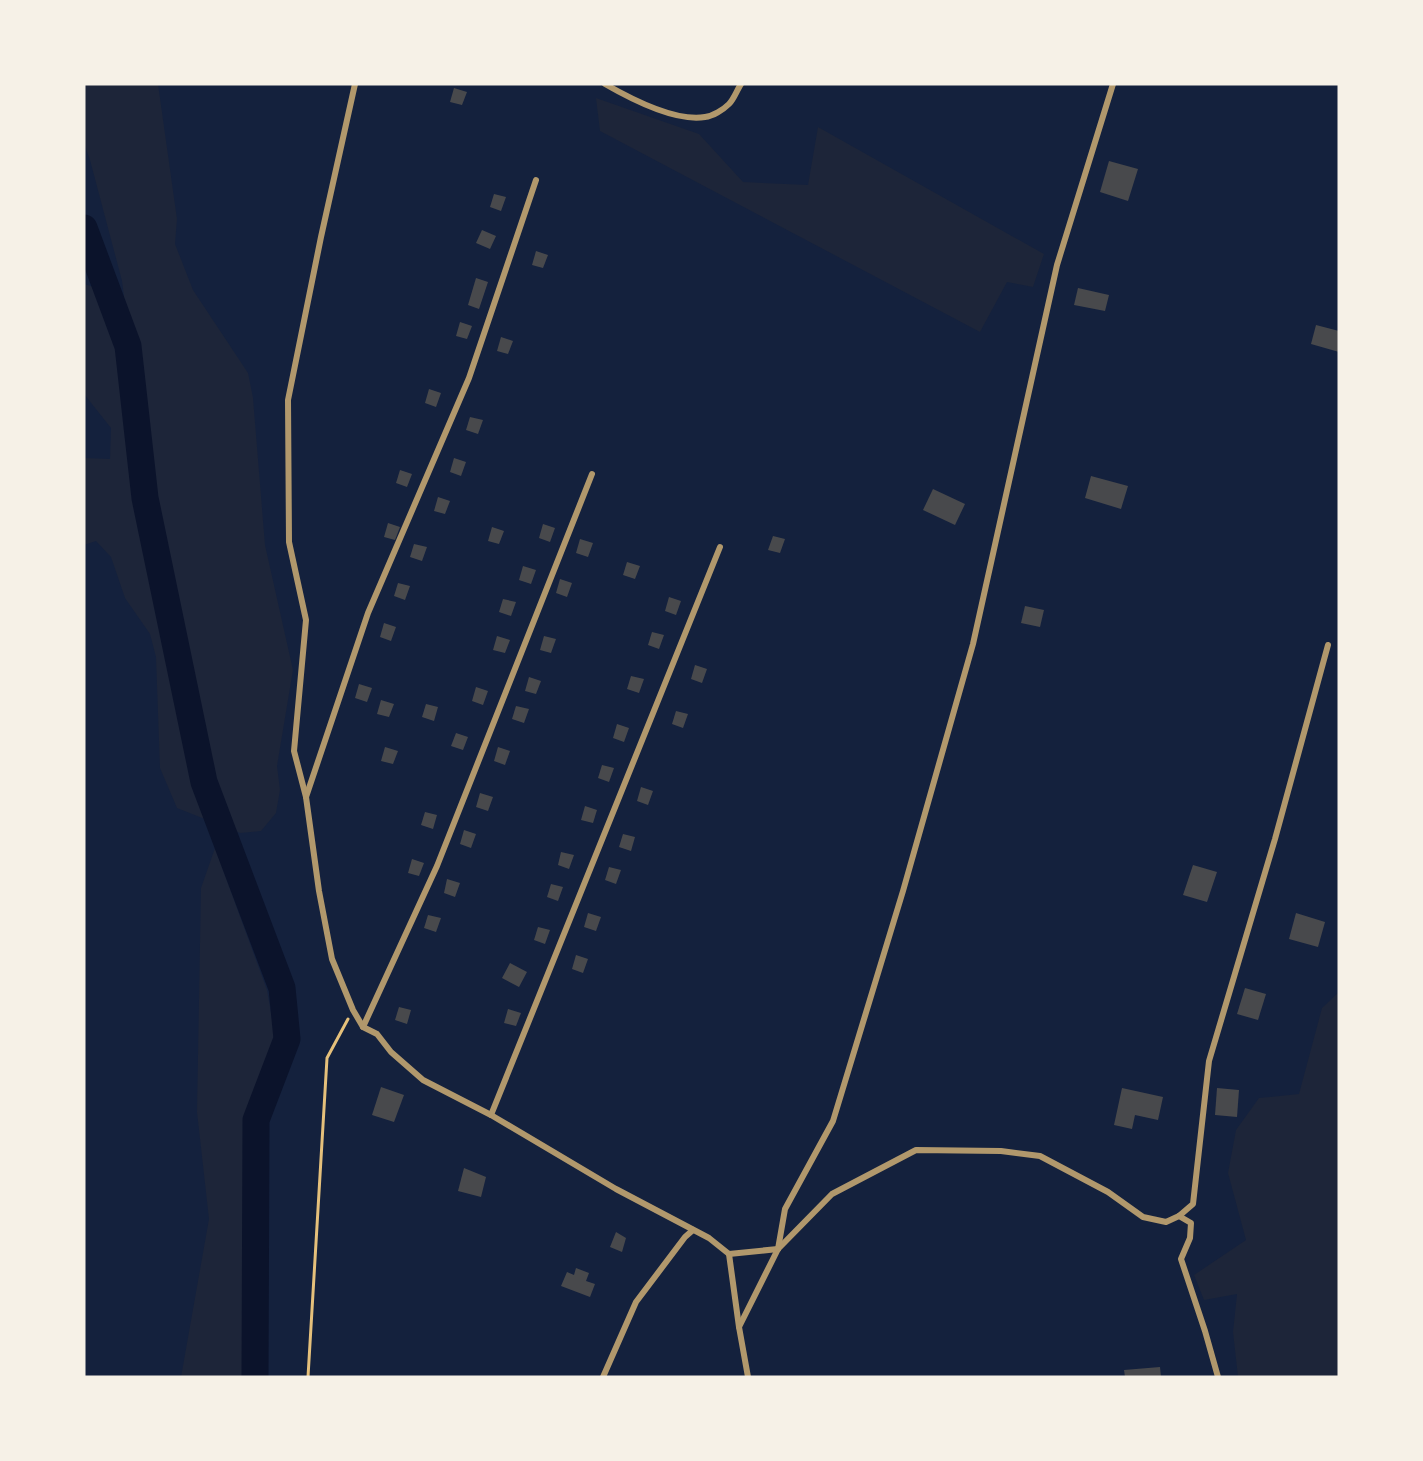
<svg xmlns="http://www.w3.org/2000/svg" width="1423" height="1461" viewBox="0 0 1423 1461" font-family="Rubik,sans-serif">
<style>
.green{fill:#1d2539}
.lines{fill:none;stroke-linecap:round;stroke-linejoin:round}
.river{stroke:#0b132b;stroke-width:27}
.building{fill:#48494c}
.path{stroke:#e5c07b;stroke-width:3}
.minor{stroke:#b1986c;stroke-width:6}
</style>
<rect width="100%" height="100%" fill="#14213d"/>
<!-- green -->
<g class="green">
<path d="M84 84H158L177 219 175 244 193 290 248 373 253 398 265 545 293 670 277 766 280 790 276 813 261 831 240 833 177 808 160 768 156 657 150 634 125 598 111 557 96 541 84 545V458L110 459 111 428 84 394V284L124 296 122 281 90 160 84 143Z"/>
<path d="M596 98 699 134 743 182 808 185 818 127 1044 254 1033 287 1007 282 980 332 600 131Z"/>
<path d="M215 848 267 990 275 1035 250 1110 246 1367 251 1377H181L209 1219 197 1112 201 888Z"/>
<path d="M1339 992V1377H1238L1233 1332 1237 1294 1204 1300 1194 1275 1246 1240 1228 1173 1236 1130 1259 1098 1299 1094 1322 1008Z"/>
</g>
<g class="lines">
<!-- river -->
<path class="river" d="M84 228 128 346 145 498 204 782 282 988 287 1039 256 1120 255 1377"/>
</g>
<!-- building -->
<g class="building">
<path d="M454 88 467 92 462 105 450 102Z"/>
<path d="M1109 161 1138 169 1128 201 1100 192Z"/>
<path d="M494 194 506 197 501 211 490 207Z"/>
<path d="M482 230 496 236 490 249 476 243Z"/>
<path d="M536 251 548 255 543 268 532 265Z"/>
<path d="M476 278 488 282 479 309 468 305Z"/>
<path d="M1078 288 1109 295 1105 311 1074 305Z"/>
<path d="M460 322 472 326 467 339 456 336Z"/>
<path d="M1316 325 1339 331V352L1311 344Z"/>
<path d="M501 337 513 341 508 354 497 351Z"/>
<path d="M429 389 441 393 436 407 425 403Z"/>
<path d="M470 417 483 420 478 434 466 430Z"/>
<path d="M454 458 466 462 461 476 450 472Z"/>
<path d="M400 470 412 474 407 487 396 483Z"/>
<path d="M1091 476 1128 486 1121 509 1085 498Z"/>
<path d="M933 489 965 504 955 525 923 510Z"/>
<path d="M438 497 450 501 445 514 434 511Z"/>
<path d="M388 523 400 527 395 540 384 537Z"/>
<path d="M543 524 555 528 550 542 539 538Z"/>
<path d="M492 527 504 531 499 544 488 541Z"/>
<path d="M773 536 785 539 780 553 768 550Z"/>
<path d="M580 539 593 543 588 557 576 553Z"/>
<path d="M414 544 427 547 422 561 410 557Z"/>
<path d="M627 562 640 566 635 579 623 575Z"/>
<path d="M523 566 536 570 531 584 519 580Z"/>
<path d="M560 579 572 583 567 597 556 593Z"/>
<path d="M398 583 410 586 405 600 394 596Z"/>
<path d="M669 597 681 601 676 615 665 611Z"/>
<path d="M503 599 516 602 511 616 499 612Z"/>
<path d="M1025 606 1044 610 1040 627 1021 623Z"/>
<path d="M384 623 396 627 391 641 380 637Z"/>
<path d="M652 632 664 635 659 649 648 645Z"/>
<path d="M497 636 510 640 505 653 493 650Z"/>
<path d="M544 636 556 639 551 653 540 650Z"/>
<path d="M695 665 707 669 702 683 691 679Z"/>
<path d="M631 676 644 679 639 693 627 689Z"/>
<path d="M529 677 541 681 536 694 525 691Z"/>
<path d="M359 684 372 688 367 702 355 698Z"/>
<path d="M476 687 488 691 483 705 472 701Z"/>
<path d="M381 700 394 704 389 717 377 714Z"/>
<path d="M426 704 438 707 434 721 422 717Z"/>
<path d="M516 706 529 709 524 723 512 719Z"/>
<path d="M676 711 688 714 683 728 672 724Z"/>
<path d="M617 724 629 728 624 742 613 738Z"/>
<path d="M456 733 468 737 463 750 451 746Z"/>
<path d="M385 747 398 751 393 764 381 761Z"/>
<path d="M498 747 510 751 505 765 494 761Z"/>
<path d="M602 765 614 768 609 782 598 778Z"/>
<path d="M641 787 653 791 648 805 637 801Z"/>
<path d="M480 793 493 797 488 811 476 807Z"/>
<path d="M585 806 597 810 593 823 581 820Z"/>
<path d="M425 812 437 815 433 829 421 825Z"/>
<path d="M464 830 476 834 471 848 460 844Z"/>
<path d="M623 834 635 837 631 851 619 847Z"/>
<path d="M561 852 574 855 569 869 558 865Z"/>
<path d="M412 859 424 863 419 876 408 873Z"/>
<path d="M1193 865 1217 872 1207 902 1183 895Z"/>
<path d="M609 867 621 870 616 884 605 880Z"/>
<path d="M447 879 460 883 455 897 444 893Z"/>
<path d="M551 884 563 887 558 901 547 897Z"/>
<path d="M588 913 601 917 596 931 584 927Z"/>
<path d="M1296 913 1325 922 1318 947 1289 939Z"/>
<path d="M428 915 441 918 436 932 424 928Z"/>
<path d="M538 927 550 930 545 944 534 940Z"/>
<path d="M576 955 588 959 583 973 572 969Z"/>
<path d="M510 963 527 972 519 987 502 978Z"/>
<path d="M1245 988 1266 994 1258 1020 1237 1014Z"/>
<path d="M399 1007 411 1010 407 1024 395 1020Z"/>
<path d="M508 1009 521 1013 516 1026 504 1023Z"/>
<path d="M381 1087 404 1095 394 1122 372 1115Z"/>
<path d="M1122 1088 1163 1097 1158 1120 1135 1115 1132 1129 1114 1125Z"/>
<path d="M1217 1088 1239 1090 1237 1117 1215 1115Z"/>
<path d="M464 1168 486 1177 481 1197 458 1191Z"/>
<path d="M616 1232 626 1238 622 1252 610 1247Z"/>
<path d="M576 1268 589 1273 586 1281 595 1284 590 1297 561 1286 567 1272 574 1275Z"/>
<path d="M1160 1367 1161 1377H1125L1124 1370Z"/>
</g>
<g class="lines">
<!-- path -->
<path class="path" d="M308 1377 327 1058 348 1019"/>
<!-- minor -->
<g class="minor">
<path d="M355 84 321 237 288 400 289 542 306 620 294 751 306 797 319 891 332 959 353 1010 363 1027 377 1034 391 1052 423 1080 491 1115 616 1189 709 1238 729 1254 778 1249"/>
<path d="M605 84C631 99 675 122 705 117 713 116 723 110 729 104 734 99 737 90 741 84"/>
<path d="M306 797 368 613 469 378 536 180"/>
<path d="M363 1027 437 866 592 474"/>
<path d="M491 1115 720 547"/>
<path d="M1179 1216 1191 1223 1190 1238 1181 1259 1205 1331 1218 1377"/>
<path d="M778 1249 832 1194 916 1150 1001 1151 1040 1156 1108 1192 1143 1217 1166 1222 1179 1216 1193 1204 1209 1061 1275 839 1328 645"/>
<path d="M729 1254 739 1327"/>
<path d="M603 1377 636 1302 685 1237 693 1230"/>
<path d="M748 1377 739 1327 778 1249 785 1209 833 1121 903 891 973 644 1057 265 1113 84"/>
</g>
</g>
<!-- border -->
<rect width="1423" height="1461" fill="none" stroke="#f6f1e7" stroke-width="171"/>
</svg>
